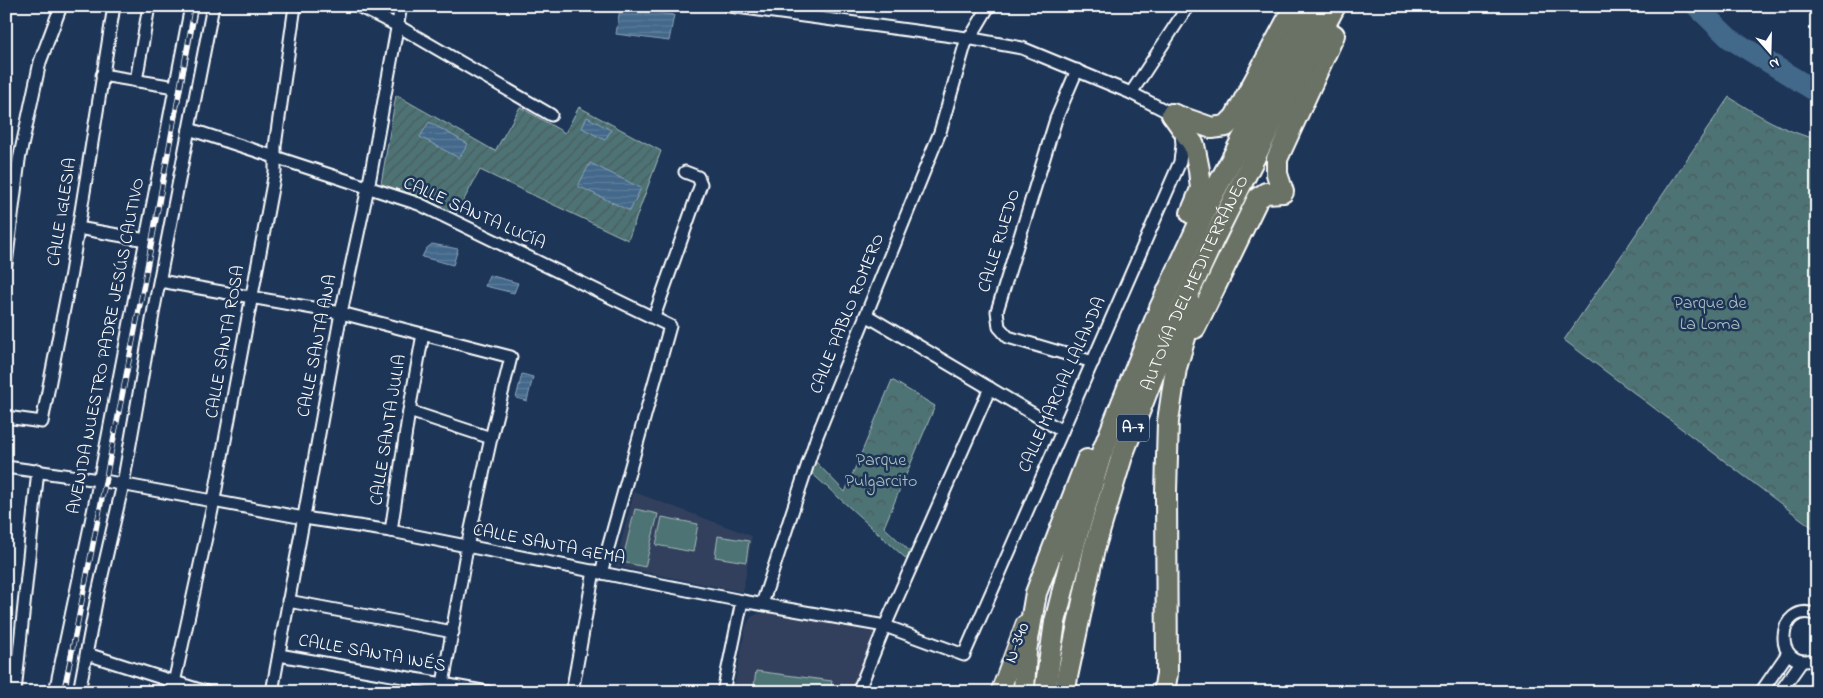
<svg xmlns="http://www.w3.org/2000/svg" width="1823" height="698" viewBox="0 0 1823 698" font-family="'Indie Flower',sans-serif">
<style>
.built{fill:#31415d}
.grass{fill:#4e7375;stroke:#a6b9ba}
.park{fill:url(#park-crowns);stroke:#a6b9ba}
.garden{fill:url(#garden-furrows);stroke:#a6b9ba}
.water{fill:url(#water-rules);stroke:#8ea4b9}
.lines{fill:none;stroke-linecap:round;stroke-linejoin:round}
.river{stroke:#42678a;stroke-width:21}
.minor-casing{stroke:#fff;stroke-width:15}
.primary-casing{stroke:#fff;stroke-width:21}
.motorway-casing{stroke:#fff;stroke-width:24}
.minor{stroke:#1d3557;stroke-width:11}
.primary{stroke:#6b7165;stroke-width:18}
.motorway{stroke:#6b7165;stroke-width:20}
.rail-casing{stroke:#fff;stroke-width:5.5}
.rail{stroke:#1d3557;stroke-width:4;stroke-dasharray:11;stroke-linecap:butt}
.labels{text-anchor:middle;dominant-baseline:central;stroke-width:5;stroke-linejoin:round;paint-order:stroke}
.shield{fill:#1d3557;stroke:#bbc2cd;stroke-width:1}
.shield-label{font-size:16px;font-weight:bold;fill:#fff}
.street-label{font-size:18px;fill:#fff;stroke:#1d3557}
.park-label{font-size:18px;fill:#afc0c1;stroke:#1d3557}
</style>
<defs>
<pattern id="park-crowns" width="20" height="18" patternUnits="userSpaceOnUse" patternTransform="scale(1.25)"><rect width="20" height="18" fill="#4e7375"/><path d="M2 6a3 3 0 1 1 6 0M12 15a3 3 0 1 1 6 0" fill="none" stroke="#4d5a5a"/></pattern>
<pattern id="garden-furrows" width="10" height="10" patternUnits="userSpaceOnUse" patternTransform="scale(1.25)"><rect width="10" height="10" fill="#4e7375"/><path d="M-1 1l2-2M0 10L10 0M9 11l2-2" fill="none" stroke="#4d5a5a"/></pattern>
<pattern id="water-rules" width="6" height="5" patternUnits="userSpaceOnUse" patternTransform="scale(1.25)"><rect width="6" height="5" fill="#42678a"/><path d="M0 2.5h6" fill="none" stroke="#5e7e9c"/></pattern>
</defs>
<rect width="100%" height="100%" fill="#1d3557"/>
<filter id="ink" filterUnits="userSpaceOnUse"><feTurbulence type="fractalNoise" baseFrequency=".02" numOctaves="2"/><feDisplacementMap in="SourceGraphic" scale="10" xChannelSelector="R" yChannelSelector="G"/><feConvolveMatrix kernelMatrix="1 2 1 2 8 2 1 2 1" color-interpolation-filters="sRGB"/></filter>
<g filter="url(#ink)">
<!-- built -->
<g class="built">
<path d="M634 492 752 536 743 592 615 566Z"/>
<path d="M769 611 875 633 853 692H733L746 626 751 617 760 613Z"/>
</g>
<!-- grass -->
<g class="grass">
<path d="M635 509 658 514 645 567 622 562Z"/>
<path d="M662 517 698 524 693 552 656 545Z"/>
<path d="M718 536 749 541 746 562 715 557Z"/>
<path d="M756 671 832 681 830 692H753Z"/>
</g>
<!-- park -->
<g class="park">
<path d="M1729 97C1756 114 1785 132 1817 139V531L1564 340Z"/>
<path d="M892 380 935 406 884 527 916 557 912 564 806 468 809 460 816 462 845 492Z"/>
</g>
<!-- garden -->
<path class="garden" d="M396 95 495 151 520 107 565 133 579 107 661 151 628 240 480 170 454 218 417 196 381 184Z"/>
<!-- water -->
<g class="water">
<path d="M620 8 674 15 669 41 616 34Z"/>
<path d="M587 117 611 130 605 140 582 128Z"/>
<path d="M429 122 468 144 459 158 420 137Z"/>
<path d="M590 163 641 188 630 211 578 186Z"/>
<path d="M432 244 458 249 453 265 422 257 426 249Z"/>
<path d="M489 275 518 283 514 293 485 286Z"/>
<path d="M522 374 533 377 527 401 516 398Z"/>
</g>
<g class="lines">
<!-- river -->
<path class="river" d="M1696 6 1729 38 1817 92"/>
<defs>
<g id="minor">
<path d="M358 6 398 26 551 115"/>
<path d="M729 6 967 38 1022 48 1131 93 1172 114"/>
<path d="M970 38 989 6"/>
<path d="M1077 70 1056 119 997 311 999 327 1008 337 1093 362"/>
<path d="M102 75 175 87"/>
<path d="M136 81 149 6"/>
<path d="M1131 93 1188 6"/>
<path d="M189 129 419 204 670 326 601 573"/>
<path d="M78 228 146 240"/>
<path d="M6 264 19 160 40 62 61 6"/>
<path d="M160 281 341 313 511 357 491 438 467 547 443 684"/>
<path d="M866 315 1062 431"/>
<path d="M654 317 701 184 698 177 685 172"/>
<path d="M409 411 491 438"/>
<path d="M6 417 42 422 71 273 114 6"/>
<path d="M6 467 99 480 304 518 391 531 742 601 885 626 964 655 1180 162 1182 145 1181 132"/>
<path d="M391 531 409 411 423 334"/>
<path d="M288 601 453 632"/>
<path d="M762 604 817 436 940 132 967 38"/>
<path d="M1817 615C1776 598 1770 674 1817 659"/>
<path d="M87 654 206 692"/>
<path d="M279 655 488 692"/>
<path d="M15 692 38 470"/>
<path d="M55 692 96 498 191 6"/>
<path d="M79 692 97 597 123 484 155 303 213 6"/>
<path d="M172 692 212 510 275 172V146L295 6"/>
<path d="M272 692 341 313 370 178 401 6"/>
<path d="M572 692 594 571"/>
<path d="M723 692 742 601"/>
<path d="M858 692 885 626 990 388"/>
<path d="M1761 692 1788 653"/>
<path d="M1780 692 1802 661"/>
</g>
<path id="primary" d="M1000 692 1025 624"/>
<g id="motorway">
<path d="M1172 114 1212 128 1226 126 1235 117 1295 6"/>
<path d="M1172 114 1194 145 1199 170 1201 189 1191 213"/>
<path d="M1195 328 1258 198 1266 193 1283 192 1277 174V159L1334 35"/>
<path d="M1024 692 1026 651 1036 593 1087 460"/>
<path d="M1045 692 1055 622 1075 542 1101 455 1160 308 1210 200 1313 6"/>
<path id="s1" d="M1065 692 1067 677 1094 549 1122 456 1167 340 1214 238 1273 121 1335 6"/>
<path d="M1164 692 1167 674 1166 492 1168 421 1176 368 1194 307"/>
</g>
</defs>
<!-- minor casing -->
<use href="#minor" class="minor-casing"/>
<!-- primary casing -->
<use href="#primary" class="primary-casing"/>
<!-- motorway casing -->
<use href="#motorway" class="motorway-casing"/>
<!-- minor -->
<use href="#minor" class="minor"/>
<!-- primary -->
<use href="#primary" class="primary"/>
<!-- motorway -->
<use href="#motorway" class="motorway"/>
<defs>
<path id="rail" d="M64 692 144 284 195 6"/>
</defs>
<!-- rail casing -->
<use href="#rail" class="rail-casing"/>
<!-- rail -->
<use href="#rail" class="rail"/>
</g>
</g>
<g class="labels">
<!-- shield labels -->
<rect class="shield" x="1117" y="414.5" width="32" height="27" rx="4"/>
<g class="shield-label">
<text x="1133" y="428">A-7</text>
</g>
<!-- street labels -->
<g class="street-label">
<text transform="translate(63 212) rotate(-81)">CALLE IGLESIA</text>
<text transform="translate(474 214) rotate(24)">CALLE SANTA LUCÍA</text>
<text transform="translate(1000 241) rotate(-73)">CALLE RUEDO</text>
<text stroke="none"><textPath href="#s1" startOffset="431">AUTOVÍA DEL MEDITERRÁNEO</textPath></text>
<text transform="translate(848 314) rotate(-68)">CALLE PABLO ROMERO</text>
<text transform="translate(226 342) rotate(-80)">CALLE SANTA ROSA</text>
<text transform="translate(107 346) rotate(-79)">AVENIDA NUESTRO PADRE JESÚS CAUTIVO</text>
<text transform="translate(318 346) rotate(-79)">CALLE SANTA ANA</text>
<text transform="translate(1063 385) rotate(-66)">CALLE MARCIAL LALANDA</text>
<text transform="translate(389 430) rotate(-81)">CALLE SANTA JULIA</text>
<text transform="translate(549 545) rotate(11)">CALLE SANTA GEMA</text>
<text transform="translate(1018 643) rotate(-70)">N-340</text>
<text transform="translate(372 654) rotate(10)">CALLE SANTA INÉS</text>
</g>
<!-- park labels -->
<g class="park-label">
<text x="1710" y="304">Parque de<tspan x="1710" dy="21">La Loma</tspan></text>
<text x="881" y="461">Parque<tspan x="881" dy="21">Pulgarcito</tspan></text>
</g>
</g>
<!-- margin -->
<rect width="1823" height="698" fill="none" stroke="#1d3557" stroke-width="25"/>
<rect x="12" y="12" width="1798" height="673" fill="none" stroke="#fff" stroke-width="2" filter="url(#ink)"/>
<!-- north arrow -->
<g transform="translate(1770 52) rotate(160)" stroke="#1d3557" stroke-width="4" paint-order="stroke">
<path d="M0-4L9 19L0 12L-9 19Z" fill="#ffffff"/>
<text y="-8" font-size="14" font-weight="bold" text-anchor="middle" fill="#ffffff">N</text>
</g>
</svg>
